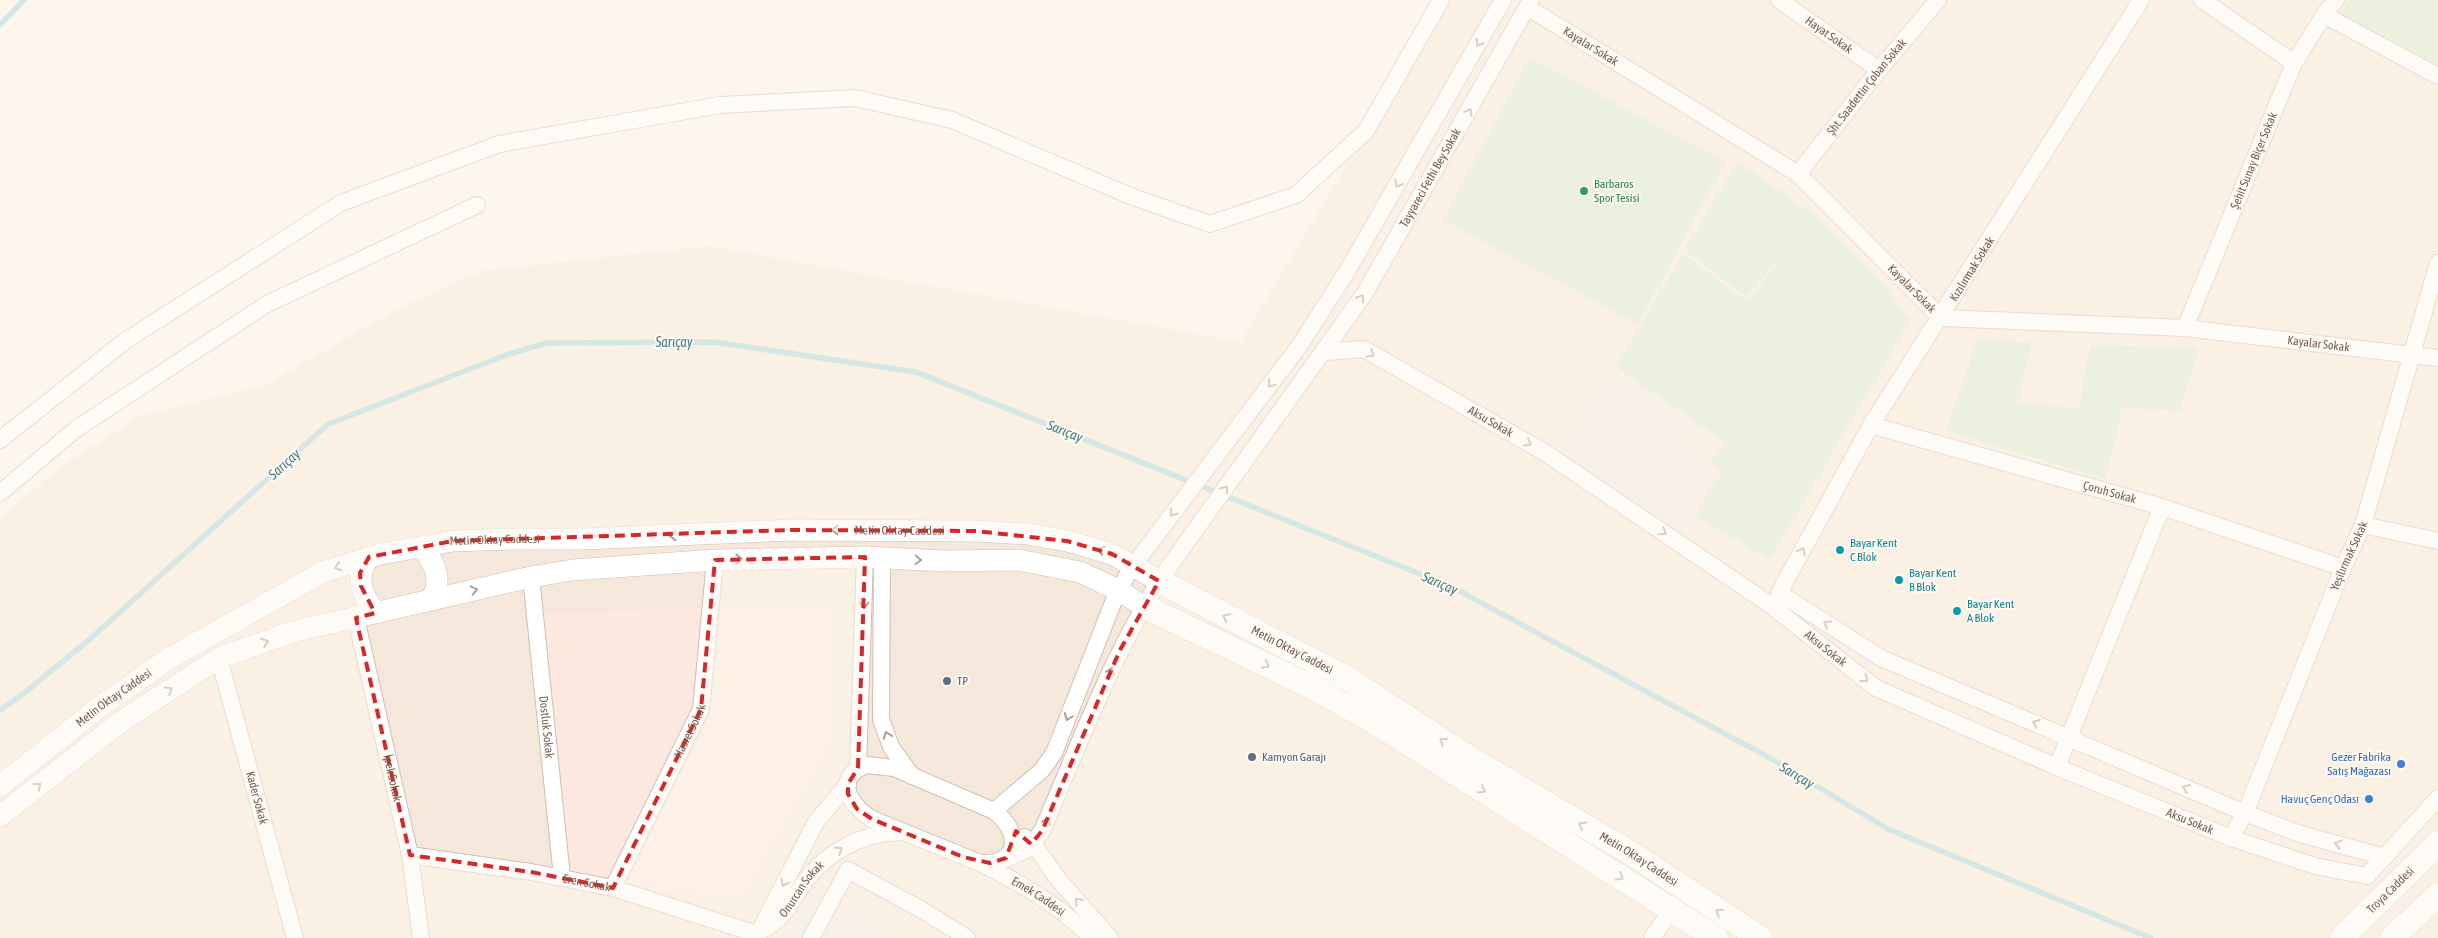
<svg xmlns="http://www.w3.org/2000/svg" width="2438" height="938" viewBox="0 0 2438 938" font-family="'Asap Condensed',sans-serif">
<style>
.residential{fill:#f5e8da}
.commercial{fill:#fde8e0}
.industrial{fill:#efe9e4}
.green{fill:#d8ecc9}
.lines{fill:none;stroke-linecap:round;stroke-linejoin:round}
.stream{stroke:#a5d3da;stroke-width:5.5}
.minor-casing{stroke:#d1beb0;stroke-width:18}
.tertiary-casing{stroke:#d1beb0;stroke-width:22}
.secondary-casing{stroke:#d6c0b0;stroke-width:25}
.minor{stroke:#fff;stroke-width:16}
.tertiary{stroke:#fff;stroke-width:21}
.secondary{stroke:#fff;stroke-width:24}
.oneway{stroke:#af9d94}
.marked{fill:none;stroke:#d62828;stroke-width:4;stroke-dasharray:10 6;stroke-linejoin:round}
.leisure-dot{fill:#2e9e5b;stroke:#fffaf3;stroke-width:2}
.culture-dot{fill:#0f9aa8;stroke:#fffaf3;stroke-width:2}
.service-dot{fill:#5c6f8a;stroke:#fffaf3;stroke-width:2}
.shop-dot{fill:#3f7fe0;stroke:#fffaf3;stroke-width:2}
.labels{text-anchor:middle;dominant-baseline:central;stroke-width:4;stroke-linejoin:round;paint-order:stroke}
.street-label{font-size:12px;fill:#7a5c4d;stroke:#fffaf3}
.leisure-label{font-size:12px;fill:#27864d;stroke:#fffaf3;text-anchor:start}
.culture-label{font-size:12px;fill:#0d838f;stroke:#fffaf3;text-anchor:start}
.service-label{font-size:12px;fill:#4e5e75;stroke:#fffaf3;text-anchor:start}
.shop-label{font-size:12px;fill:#366cbe;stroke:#fffaf3;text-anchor:end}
.water-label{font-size:14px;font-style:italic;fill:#437c86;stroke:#fffaf3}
</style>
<rect width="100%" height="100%" fill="#fdf6ec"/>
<!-- residential -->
<path class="residential" d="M1446 0H2438V938H0V518L58 469 138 417 267 384 396 310 482 271 709 246 1241 342Z"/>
<!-- commercial -->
<path class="commercial" d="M834 602 835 744 741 905 568 872 542 614Z"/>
<!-- industrial -->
<g class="industrial">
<path d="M1615 371 1695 427 1681 449 1716 474 1677 536 1558 460Z"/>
<path d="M812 892 892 938H788Z"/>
</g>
<!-- green -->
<g class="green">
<path d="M2349 0H2438V70L2338 14Z"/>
<path d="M1530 58 1725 162 1638 324 1443 220Z"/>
<path d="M1738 162 1815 215 1872 270 1910 320 1770 559 1695 516 1721 472 1710 463 1726 443 1616 367 1683 254 1747 302 1802 231 1746 297 1685 250Z"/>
<path d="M1978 339 2032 343 2017 404 2079 408 2090 345 2198 348 2180 411 2122 408 2105 479 1946 431Z"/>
</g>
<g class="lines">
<!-- stream -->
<g class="stream">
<path d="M0 25 24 0"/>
<path d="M0 710 23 694 89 640 328 424 506 355 547 343 714 342 916 372 1450 586 1770 758 1888 829 2151 938"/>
</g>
<defs>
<g id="minor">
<path id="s1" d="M1779 0 1879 70"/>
<path d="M2141 0 1871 425 1779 593 1881 658 2245 813 2300 834 2385 857"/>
<path d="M2202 0 2294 63"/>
<path id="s2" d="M1527 7 1798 174 1941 318 2185 328 2438 358"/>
<path d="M2324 15 2438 76"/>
<path id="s3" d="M1798 174 1879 70 1938 0"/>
<path id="s4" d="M2185 328 2294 63 2324 15 2336 0"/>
<path id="s5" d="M1324 352 1364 349 1544 452 1769 604 1876 688 2057 767 2231 838 2315 866 2367 876"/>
<path id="s6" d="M1871 425 2162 507 2343 568"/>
<path d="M0 440 125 341 341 203 499 144 720 105 855 98 952 120 1133 197 1210 224 1296 195 1366 131 1441 0"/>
<path d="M0 493 76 429 267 304 477 205"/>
<path d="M2363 525 2438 541"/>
<path d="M882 558 881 719 891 747 912 776"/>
<path id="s7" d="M531 577 562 877"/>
<path id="s8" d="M356 618 410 855 421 938"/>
<path id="s9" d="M219 658 295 938"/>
<path d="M867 765 894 768 994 811C1022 832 1020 865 980 863L872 819C850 806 832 777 867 765Z"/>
<path d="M2057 767 2162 507"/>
<path d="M858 768 865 557"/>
<path d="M994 811 1042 770 1054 753 1118 590 1133 566 1300 345 1349 268 1503 0"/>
<path d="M1024 837 1035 846 1058 879 1110 938"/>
<path id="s10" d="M2231 838 2245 813 2343 568 2363 525 2438 263"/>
<path id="s11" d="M410 855 531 872 613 888 757 934"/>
<path id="s12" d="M998 862 1026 850 1042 831C1080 743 1113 651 1166 571L1365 293 1531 0"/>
<path id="s13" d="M982 864C1022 884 1060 906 1092 938"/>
<path d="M2367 876 2438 798"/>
<path id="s14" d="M613 888 701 709 715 560"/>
<path d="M759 932 816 822 848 784"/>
<path id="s15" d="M757 934C764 929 773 924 779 918 790 908 797 892 806 880 830 850 861 834 899 832"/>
<path d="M811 938 848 870 922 910 967 938"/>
<path d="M1652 938 1671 910"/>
</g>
<g id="tertiary">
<path d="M420 547C436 561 443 581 431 600"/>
<path d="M369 557C354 576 362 597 377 613"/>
<path id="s16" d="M0 786 102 705 170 658 323 572 381 554 453 541 513 539H583L790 530 976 531 1028 534 1067 541 1112 554 1159 581"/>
<path d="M0 816 122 721 219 658 292 632 531 577 573 570 715 560 865 557 945 561 1018 560 1080 572 1118 590 1143 606"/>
</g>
<g id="secondary">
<path id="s17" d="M1159 581 1350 680 1468 757 1634 855 1760 938"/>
<path d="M1143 606 1310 686 1373 721 1716 938"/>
<path id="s18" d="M2342 938 2438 843"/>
<path d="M2392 938 2438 895"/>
</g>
</defs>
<!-- minor casing -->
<use href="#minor" class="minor-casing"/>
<!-- tertiary casing -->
<use href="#tertiary" class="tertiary-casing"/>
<!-- secondary casing -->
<use href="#secondary" class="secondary-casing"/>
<!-- minor -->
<use href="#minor" class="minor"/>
<!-- tertiary -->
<use href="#tertiary" class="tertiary"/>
<!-- secondary -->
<use href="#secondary" class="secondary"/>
</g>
<!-- one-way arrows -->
<defs><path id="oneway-chevron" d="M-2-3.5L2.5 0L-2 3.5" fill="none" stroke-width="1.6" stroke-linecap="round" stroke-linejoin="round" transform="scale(1.25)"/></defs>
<g class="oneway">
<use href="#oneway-chevron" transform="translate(1479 43) rotate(119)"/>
<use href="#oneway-chevron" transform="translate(1469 112) rotate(-61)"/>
<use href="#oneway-chevron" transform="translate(1398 184) rotate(120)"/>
<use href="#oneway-chevron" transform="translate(1361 298) rotate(-56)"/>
<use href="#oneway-chevron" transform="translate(1371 354) rotate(29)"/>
<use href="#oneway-chevron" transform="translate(1271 384) rotate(127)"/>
<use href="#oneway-chevron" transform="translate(1528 443) rotate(30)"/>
<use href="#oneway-chevron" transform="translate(1225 489) rotate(-54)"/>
<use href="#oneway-chevron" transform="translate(1173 513) rotate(127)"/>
<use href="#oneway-chevron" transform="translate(835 530) rotate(-180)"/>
<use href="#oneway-chevron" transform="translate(1663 532) rotate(34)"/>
<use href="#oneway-chevron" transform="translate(673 536) rotate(178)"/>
<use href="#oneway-chevron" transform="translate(1101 550) rotate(-164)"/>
<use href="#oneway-chevron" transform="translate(1802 551) rotate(-61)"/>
<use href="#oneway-chevron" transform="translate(739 559) rotate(-1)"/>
<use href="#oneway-chevron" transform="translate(918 560) rotate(2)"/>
<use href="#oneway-chevron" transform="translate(338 567) rotate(162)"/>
<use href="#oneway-chevron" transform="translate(474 590) rotate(-13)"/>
<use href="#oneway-chevron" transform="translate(864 605) rotate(92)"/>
<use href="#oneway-chevron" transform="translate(1226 617) rotate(-153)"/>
<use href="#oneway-chevron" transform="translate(1827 624) rotate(-148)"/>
<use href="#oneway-chevron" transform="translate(265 642) rotate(-20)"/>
<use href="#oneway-chevron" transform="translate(1266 665) rotate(26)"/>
<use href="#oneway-chevron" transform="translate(1111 671) rotate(-67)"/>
<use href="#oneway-chevron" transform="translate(1865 679) rotate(38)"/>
<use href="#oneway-chevron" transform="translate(169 690) rotate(-32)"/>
<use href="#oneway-chevron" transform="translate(1068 717) rotate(111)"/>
<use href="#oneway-chevron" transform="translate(2036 723) rotate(-157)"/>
<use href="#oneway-chevron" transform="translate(887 735) rotate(-110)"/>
<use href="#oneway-chevron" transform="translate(1443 741) rotate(-147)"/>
<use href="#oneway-chevron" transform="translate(38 786) rotate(-38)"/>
<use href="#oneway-chevron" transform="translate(2186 788) rotate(-157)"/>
<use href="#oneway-chevron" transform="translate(1482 790) rotate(32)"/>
<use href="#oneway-chevron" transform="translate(1047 821) rotate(-67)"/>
<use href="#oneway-chevron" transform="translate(1582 825) rotate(-149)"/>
<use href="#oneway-chevron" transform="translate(2338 844) rotate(-165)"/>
<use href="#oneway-chevron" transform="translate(839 850) rotate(-32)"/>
<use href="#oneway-chevron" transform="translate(1620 877) rotate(32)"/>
<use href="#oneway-chevron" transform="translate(784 883) rotate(118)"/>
<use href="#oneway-chevron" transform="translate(1078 901) rotate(-131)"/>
<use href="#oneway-chevron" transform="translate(1719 912) rotate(-147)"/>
</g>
<!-- marked area -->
<path d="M0 0H2438V938H0ZM790 530 976 531 1067 541 1112 554 1159 581 1120 650 1042 831 1031 844 1016 831 1006 858 990 863 963 857 872 819 857 809 848 794V784L858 768 865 557 715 560 701 709 613 888 531 872 410 855 356 618 375 613 361 586 360 573 369 557 453 541Z" fill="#fdf6ec" fill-opacity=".55" fill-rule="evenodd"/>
<path class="marked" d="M790 530 976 531 1067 541 1112 554 1159 581 1120 650 1042 831 1031 844 1016 831 1006 858 990 863 963 857 872 819 857 809 848 794V784L858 768 865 557 715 560 701 709 613 888 531 872 410 855 356 618 375 613 361 586 360 573 369 557 453 541Z"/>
<!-- markers -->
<circle class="leisure-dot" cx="1584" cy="191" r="5"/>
<g class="culture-dot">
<circle cx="1840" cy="550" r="5"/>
<circle cx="1899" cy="580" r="5"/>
<circle cx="1957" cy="611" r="5"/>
</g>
<g class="service-dot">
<circle cx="947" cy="681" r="5"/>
<circle cx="1252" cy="757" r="5"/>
</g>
<g class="shop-dot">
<circle cx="2401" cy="764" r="5"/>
<circle cx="2369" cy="799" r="5"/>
</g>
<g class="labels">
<!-- street labels -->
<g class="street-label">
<text stroke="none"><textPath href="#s1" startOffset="61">Hayat Sokak</textPath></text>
<text stroke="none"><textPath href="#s2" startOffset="75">Kayalar Sokak</textPath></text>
<text stroke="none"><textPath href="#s3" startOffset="111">Şht. Saadettin Çoban Sokak</textPath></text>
<text stroke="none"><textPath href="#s4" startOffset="181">Şehit Sunay Biçer Sokak</textPath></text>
<text stroke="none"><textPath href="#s12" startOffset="818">Tayyareci Fethi Bey Sokak</textPath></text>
<text transform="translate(1972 269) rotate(-58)">Kızılırmak Sokak</text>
<text stroke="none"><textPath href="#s2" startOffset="480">Kayalar Sokak</textPath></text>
<text stroke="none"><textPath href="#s2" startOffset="900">Kayalar Sokak</textPath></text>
<text stroke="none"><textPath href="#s5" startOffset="186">Aksu Sokak</textPath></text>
<text stroke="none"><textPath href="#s6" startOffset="248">Çoruh Sokak</textPath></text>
<text stroke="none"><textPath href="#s16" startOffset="969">Metin Oktay Caddesi</textPath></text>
<text stroke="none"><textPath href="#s16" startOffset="564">Metin Oktay Caddesi</textPath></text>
<text stroke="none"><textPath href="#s10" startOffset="306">Yeşilırmak Sokak</textPath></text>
<text stroke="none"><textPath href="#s5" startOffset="591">Aksu Sokak</textPath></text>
<text stroke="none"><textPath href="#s17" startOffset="150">Metin Oktay Caddesi</textPath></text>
<text stroke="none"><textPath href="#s16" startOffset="144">Metin Oktay Caddesi</textPath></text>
<text stroke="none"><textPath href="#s7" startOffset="151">Dostluk Sokak</textPath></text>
<text stroke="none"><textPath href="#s14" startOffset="175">Hasret Sokak</textPath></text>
<text stroke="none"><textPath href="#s8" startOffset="164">İpek Sokak</textPath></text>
<text stroke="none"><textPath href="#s9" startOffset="145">Kader Sokak</textPath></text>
<text stroke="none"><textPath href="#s5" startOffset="996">Aksu Sokak</textPath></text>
<text stroke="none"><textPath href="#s17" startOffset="555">Metin Oktay Caddesi</textPath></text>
<text stroke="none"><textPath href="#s11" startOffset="179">Eren Sokak</textPath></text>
<text stroke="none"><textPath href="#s15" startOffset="64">Onurcan Sokak</textPath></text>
<text stroke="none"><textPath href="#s18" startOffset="68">Troya Caddesi</textPath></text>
<text stroke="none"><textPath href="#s13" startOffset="65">Emek Caddesi</textPath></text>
</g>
<!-- leisure labels -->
<g class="leisure-label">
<text x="1594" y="184">Barbaros<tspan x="1594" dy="14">Spor Tesisi</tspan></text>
</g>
<!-- culture labels -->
<g class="culture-label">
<text x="1850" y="543">Bayar Kent<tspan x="1850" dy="14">C Blok</tspan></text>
<text x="1909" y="573">Bayar Kent<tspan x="1909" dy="14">B Blok</tspan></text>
<text x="1967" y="604">Bayar Kent<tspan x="1967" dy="14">A Blok</tspan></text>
</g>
<!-- service labels -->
<g class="service-label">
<text x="957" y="681">TP</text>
<text x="1262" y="757">Kamyon Garajı</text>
</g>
<!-- shop labels -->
<g class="shop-label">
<text x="2391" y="757">Gezer Fabrika<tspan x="2391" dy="14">Satış Mağazası</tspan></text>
<text x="2359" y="799">Havuç Genç Odası</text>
</g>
<!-- water labels -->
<g class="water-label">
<text x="674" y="342">Sarıçay</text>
<text transform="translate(1065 431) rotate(22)">Sarıçay</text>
<text transform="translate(284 464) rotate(-42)">Sarıçay</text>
<text transform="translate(1440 583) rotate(24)">Sarıçay</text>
<text transform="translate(1797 775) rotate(31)">Sarıçay</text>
</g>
</g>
</svg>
